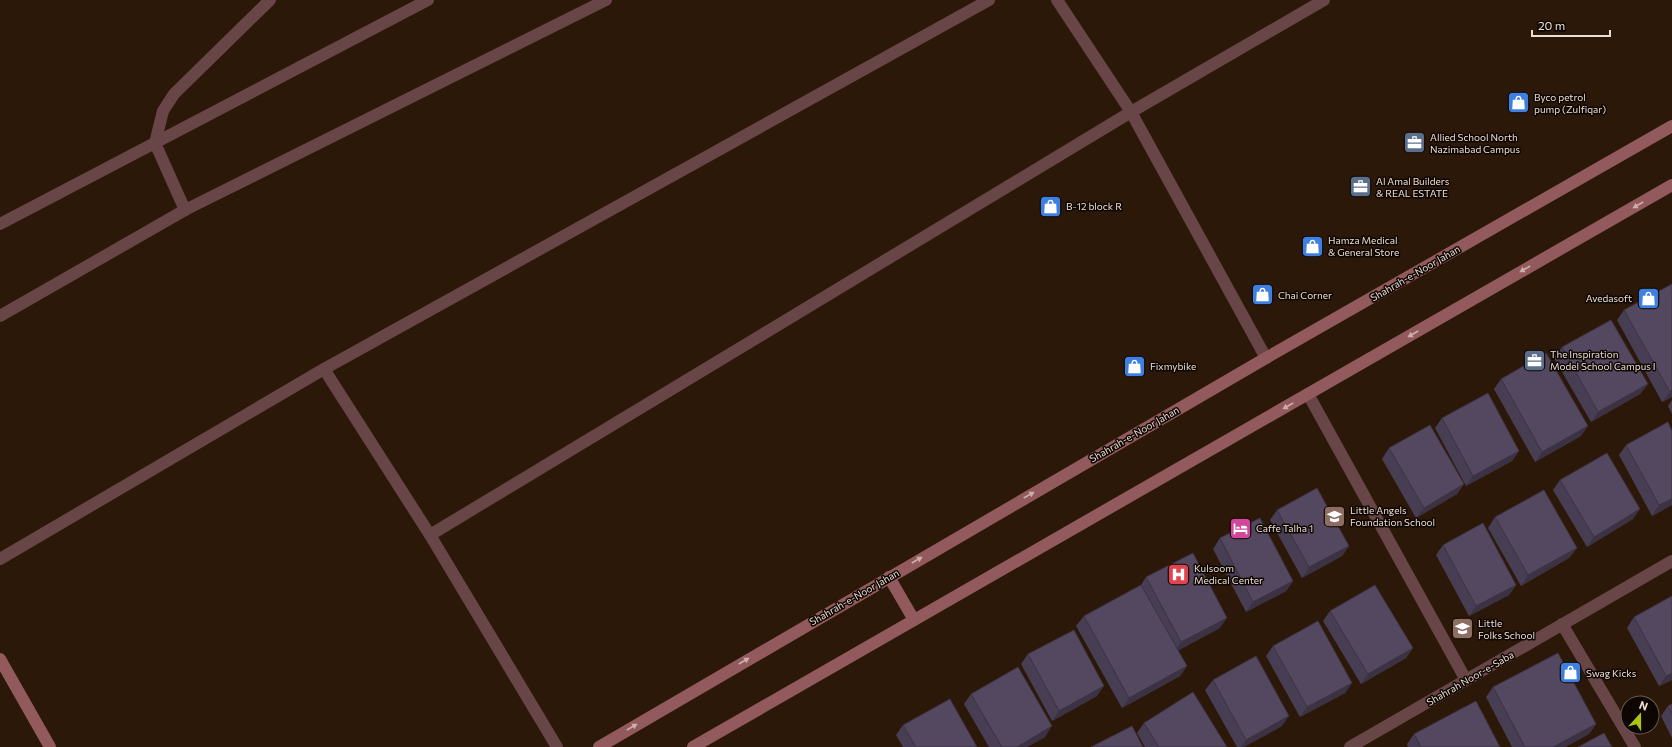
<svg xmlns="http://www.w3.org/2000/svg" width="1672" height="747" viewBox="0 0 1672 747" font-family="Commissioner,sans-serif">
<style>
.lines{fill:none;stroke-linecap:round;stroke-linejoin:round}
.minor{stroke:#684546;stroke-width:12}
.secondary{stroke:#935a5d;stroke-width:12}
.wall{fill:#483e53}
.shaded-wall{fill:#3b3243}
.building{fill:#544860;stroke:#3b3243}
.oneway{fill:#cdafaa}
.labels{text-anchor:middle;dominant-baseline:central;stroke-width:3;stroke-linejoin:round;paint-order:stroke}
.poi-label{font-size:10px;fill:#ecddd3;stroke:#0e0602;text-anchor:start}
.street-label{font-size:10px;fill:#ecddd3;stroke:#0e0602}
</style>
<rect width="100%" height="100%" fill="#2c1808"/>
<g class="lines">
<!-- minor -->
<g class="minor">
<path d="M1057 0 1131 112 1266 358"/>
<path d="M185 210 155 143 163 111 174 94 270 0"/>
<path d="M0 224 428 0"/>
<path d="M0 316 185 210 606 0"/>
<path d="M324 369 430 535 557 747"/>
<path d="M1308 394 1466 680"/>
<path d="M430 535 1131 112 1324 0"/>
<path d="M0 559 324 369 989 0"/>
<path d="M1562 624 1635 747"/>
<path d="M1350 747 1672 561"/>
</g>
<!-- secondary -->
<g class="secondary">
<path d="M889 577 914 620"/>
<path d="M0 659 50 747"/>
<path d="M599 747 1266 358 1672 126"/>
<path d="M693 747 1672 185"/>
</g>
</g>
<!-- wall -->
<g class="wall">
<path d="M1672 284V397L1662 402 1617 320 1624 310Z"/>
<path d="M1562 347 1648 384 1640 394 1591 422 1554 358Z"/>
<path d="M1501 379 1581 436 1535 462 1494 389Z"/>
<path d="M1672 400V414L1668 406Z"/>
<path d="M1442 418 1519 451 1512 461 1466 486 1435 428Z"/>
<path d="M1672 431V505L1652 516 1619 455 1626 445Z"/>
<path d="M1389 448 1464 484 1457 494 1416 518 1382 459Z"/>
<path d="M1560 480 1633 519 1587 547 1553 490Z"/>
<path d="M1277 510 1349 546 1342 556 1302 578 1270 520Z"/>
<path d="M1495 517 1577 548 1569 558 1521 586 1488 528Z"/>
<path d="M1220 538 1293 581 1286 591 1246 612 1213 549Z"/>
<path d="M1443 545 1516 585 1509 595 1469 616 1436 555Z"/>
<path d="M1146 577 1220 628 1178 650 1187 666 1180 676 1122 708 1076 626 1084 616 1141 585Z"/>
<path d="M1672 596V680L1659 686 1627 628 1634 617Z"/>
<path d="M1330 611 1413 648 1406 658 1361 684 1323 621Z"/>
<path d="M1273 646 1352 683 1345 693 1300 717 1266 656Z"/>
<path d="M1028 654 1097 696 1052 721 1021 664Z"/>
<path d="M1213 680 1282 726 1244 747H1237L1205 690Z"/>
<path d="M1493 687 1596 724 1589 734 1565 747H1512L1486 697Z"/>
<path d="M971 694 1045 737 1027 747H989L964 704Z"/>
<path d="M1672 704V738L1661 716 1668 706Z"/>
<path d="M1144 723 1227 747H1145L1137 733Z"/>
<path d="M903 725 977 747H903L896 735Z"/>
<path d="M1414 734 1500 747H1408L1407 744Z"/>
</g>
<!-- shaded-wall -->
<g class="shaded-wall">
<path d="M1648 384 1640 394 1591 422 1598 412Z"/>
<path d="M1672 390V397L1662 402 1670 392Z"/>
<path d="M1588 426 1581 436 1535 462 1542 452Z"/>
<path d="M1519 451 1512 461 1466 486 1473 476Z"/>
<path d="M1464 484 1457 494 1416 518 1424 508Z"/>
<path d="M1672 499V505L1652 516 1659 505Z"/>
<path d="M1640 509 1633 519 1587 547 1594 537Z"/>
<path d="M1349 546 1342 556 1302 578 1309 567Z"/>
<path d="M1577 548 1569 558 1521 586 1528 575Z"/>
<path d="M1293 581 1286 591 1246 612 1253 602Z"/>
<path d="M1516 585 1509 595 1469 616 1476 606Z"/>
<path d="M1227 618 1220 628 1174 653 1181 642Z"/>
<path d="M1413 648 1406 658 1361 684 1368 674Z"/>
<path d="M1187 666 1180 676 1122 708 1129 698Z"/>
<path d="M1672 673V680L1659 686 1666 676Z"/>
<path d="M1352 683 1345 693 1300 717 1307 707Z"/>
<path d="M1104 686 1097 696 1052 721 1059 711Z"/>
<path d="M1289 716 1282 726 1244 747H1241L1246 740Z"/>
<path d="M1596 724 1589 734 1565 747H1553Z"/>
<path d="M1052 726 1045 737 1027 747H1017Z"/>
</g>
<!-- building -->
<g class="building">
<path d="M1672 284V390L1670 392 1624 310Z"/>
<path d="M1611 320 1648 384 1598 412 1562 347Z"/>
<path d="M1546 353 1588 426 1542 452 1501 379Z"/>
<path d="M1488 393 1519 451 1473 476 1442 418Z"/>
<path d="M1668 422 1672 431V499L1659 505 1626 445Z"/>
<path d="M1430 425 1464 484 1424 508 1389 448Z"/>
<path d="M1607 453 1640 509 1594 537 1560 480Z"/>
<path d="M1317 488 1349 546 1309 567 1277 510Z"/>
<path d="M1544 490 1577 548 1528 575 1495 517Z"/>
<path d="M1260 518 1293 581 1253 602 1220 538Z"/>
<path d="M1483 523 1516 585 1476 606 1443 545Z"/>
<path d="M1193 553 1227 618 1181 642 1146 577Z"/>
<path d="M1141 585 1187 666 1129 698 1084 616Z"/>
<path d="M1375 585 1413 648 1368 674 1330 611Z"/>
<path d="M1672 596V673L1666 676 1634 617Z"/>
<path d="M1318 621 1352 683 1307 707 1273 646Z"/>
<path d="M1074 630 1104 686 1059 711 1028 654Z"/>
<path d="M1558 653 1596 724 1553 747H1525L1493 687Z"/>
<path d="M1256 656 1289 716 1246 740 1213 680Z"/>
<path d="M1018 667 1052 726 1017 747H1002L971 694Z"/>
<path d="M1193 692 1227 747H1159L1144 723Z"/>
<path d="M950 699 977 747H916L903 725Z"/>
<path d="M1476 701 1500 747H1421L1414 734Z"/>
<path d="M1672 704V714L1668 706Z"/>
<path d="M1132 726 1143 747H1091Z"/>
<path d="M1604 733 1612 747H1578Z"/>
</g>
<!-- one-way arrows -->
<defs><path id="oneway-solid" d="M-6-.8H1V-3.2L6.5 0L1 3.2V.8H-6Z"/></defs>
<g class="oneway">
<use href="#oneway-solid" transform="translate(1638 205) rotate(150)"/>
<use href="#oneway-solid" transform="translate(1525 269) rotate(150)"/>
<use href="#oneway-solid" transform="translate(1413 334) rotate(150)"/>
<use href="#oneway-solid" transform="translate(1288 406) rotate(150)"/>
<use href="#oneway-solid" transform="translate(1029 495) rotate(-30)"/>
<use href="#oneway-solid" transform="translate(917 560) rotate(-30)"/>
<use href="#oneway-solid" transform="translate(744 661) rotate(-30)"/>
<use href="#oneway-solid" transform="translate(632 727) rotate(-30)"/>
</g>
<!-- icons -->
<defs>
<symbol id="shop-square" viewBox="-11 -11 22 22"><rect x="-9" y="-9" width="18" height="18" rx="4" fill="#3f7fe0" stroke="#0e0602"/><path d="M-5-2.5h2.3a2.7 3.5 0 0 1 5.4 0H5L5.5 6h-11ZM-1.5-2.5h3a1.5 2.3 0 0 0-3 0Z" fill="#fff"/></symbol>
<symbol id="office-square" viewBox="-11 -11 22 22"><rect x="-9" y="-9" width="18" height="18" rx="4" fill="#5c6f8a" stroke="#0e0602"/><path d="M-6-3h4V-5.5h4V-3h4V5H-6ZM-1-4.5V-3h2v-1.5ZM-6 0V1H6V0Z" fill="#fff"/></symbol>
<symbol id="school-square" viewBox="-11 -11 22 22"><rect x="-9" y="-9" width="18" height="18" rx="4" fill="#8d6e63" stroke="#0e0602"/><path d="M0-5L7-2L0 1L-7-2ZM-4 1L0 2.5L4 1V4Q0 6-4 4Z" fill="#fff"/></symbol>
<symbol id="hotel-square" viewBox="-11 -11 22 22"><rect x="-9" y="-9" width="18" height="18" rx="4" fill="#d1479c" stroke="#0e0602"/><path d="M-6-4.5h1.5V1H6V5H4.5V3h-9V5H-6ZM-4 0a1.8 1.8 0 1 1 3.6 0ZM.5 0V-2.5h3Q6-2.5 6 0Z" fill="#fff"/></symbol>
<symbol id="hospital-square" viewBox="-11 -11 22 22"><rect x="-9" y="-9" width="18" height="18" rx="4" fill="#e0444e" stroke="#0e0602"/><path d="M-5-5h3v3.5h4V-5h3V5h-3V1.5h-4V5h-3Z" fill="#fff"/></symbol>
</defs>
<g fill-rule="evenodd">
<use href="#shop-square" x="1506" y="90" width="25" height="25"/>
<use href="#office-square" x="1402" y="130" width="25" height="25"/>
<use href="#office-square" x="1348" y="174" width="25" height="25"/>
<use href="#shop-square" x="1038" y="194" width="25" height="25"/>
<use href="#shop-square" x="1300" y="234" width="25" height="25"/>
<use href="#shop-square" x="1250" y="282" width="25" height="25"/>
<use href="#shop-square" x="1636" y="286" width="25" height="25"/>
<use href="#office-square" x="1522" y="348" width="25" height="25"/>
<use href="#shop-square" x="1122" y="354" width="25" height="25"/>
<use href="#school-square" x="1322" y="504" width="25" height="25"/>
<use href="#hotel-square" x="1228" y="516" width="25" height="25"/>
<use href="#hospital-square" x="1166" y="562" width="25" height="25"/>
<use href="#school-square" x="1450" y="616" width="25" height="25"/>
<use href="#shop-square" x="1558" y="660" width="25" height="25"/>
</g>
<g class="labels">
<!-- poi labels -->
<g class="poi-label">
<text x="1534" y="97">Byco petrol<tspan x="1534" dy="12">pump (Zulfiqar)</tspan></text>
<text x="1430" y="137">Allied School North<tspan x="1430" dy="12">Nazimabad Campus</tspan></text>
<text x="1376" y="181">Al Amal Builders<tspan x="1376" dy="12">&amp; REAL ESTATE</tspan></text>
<text x="1066" y="206">B-12 block R</text>
<text x="1328" y="240">Hamza Medical<tspan x="1328" dy="12">&amp; General Store</tspan></text>
<text x="1278" y="295">Chai Corner</text>
<text x="1632" y="298" text-anchor="end">Avedasoft</text>
<text x="1550" y="354">The Inspiration<tspan x="1550" dy="12">Model School Campus I</tspan></text>
<text x="1150" y="366">Fixmybike</text>
<text x="1350" y="510">Little Angels<tspan x="1350" dy="12">Foundation School</tspan></text>
<text x="1256" y="528">Caffe Talha 1</text>
<text x="1194" y="568">Kulsoom<tspan x="1194" dy="12">Medical Center</tspan></text>
<text x="1478" y="623">Little<tspan x="1478" dy="12">Folks School</tspan></text>
<text x="1586" y="673">Swag Kicks</text>
</g>
<!-- street labels -->
<g class="street-label">
<text transform="translate(1415 273) rotate(-30)">Shahrah-e-Noor Jahan</text>
<text transform="translate(1134 434) rotate(-30)">Shahrah-e-Noor Jahan</text>
<text transform="translate(854 597) rotate(-30)">Shahrah-e-Noor Jahan</text>
<text transform="translate(1470 678) rotate(-30)">Shahrah Noor-e-Saba</text>
</g>
</g>
<!-- north arrow -->
<g transform="translate(1640 715) rotate(21)"><circle r="19" fill="#0e0602" stroke="#675c56"/>
<path d="M0-3L7 15L0 10L-7 15Z" fill="#acc612"/>
<text y="-6" font-size="11" font-weight="bold" text-anchor="middle" fill="#ecddd3">N</text>
</g>
<!-- scale -->
<path d="M1532 30v6h78v-6" fill="none" stroke="#ecddd3" stroke-width="2"/>
<text x="1538" y="30" font-size="12" fill="#ecddd3" stroke="#0e0602" stroke-width="3" paint-order="stroke">20 m</text>
</svg>
